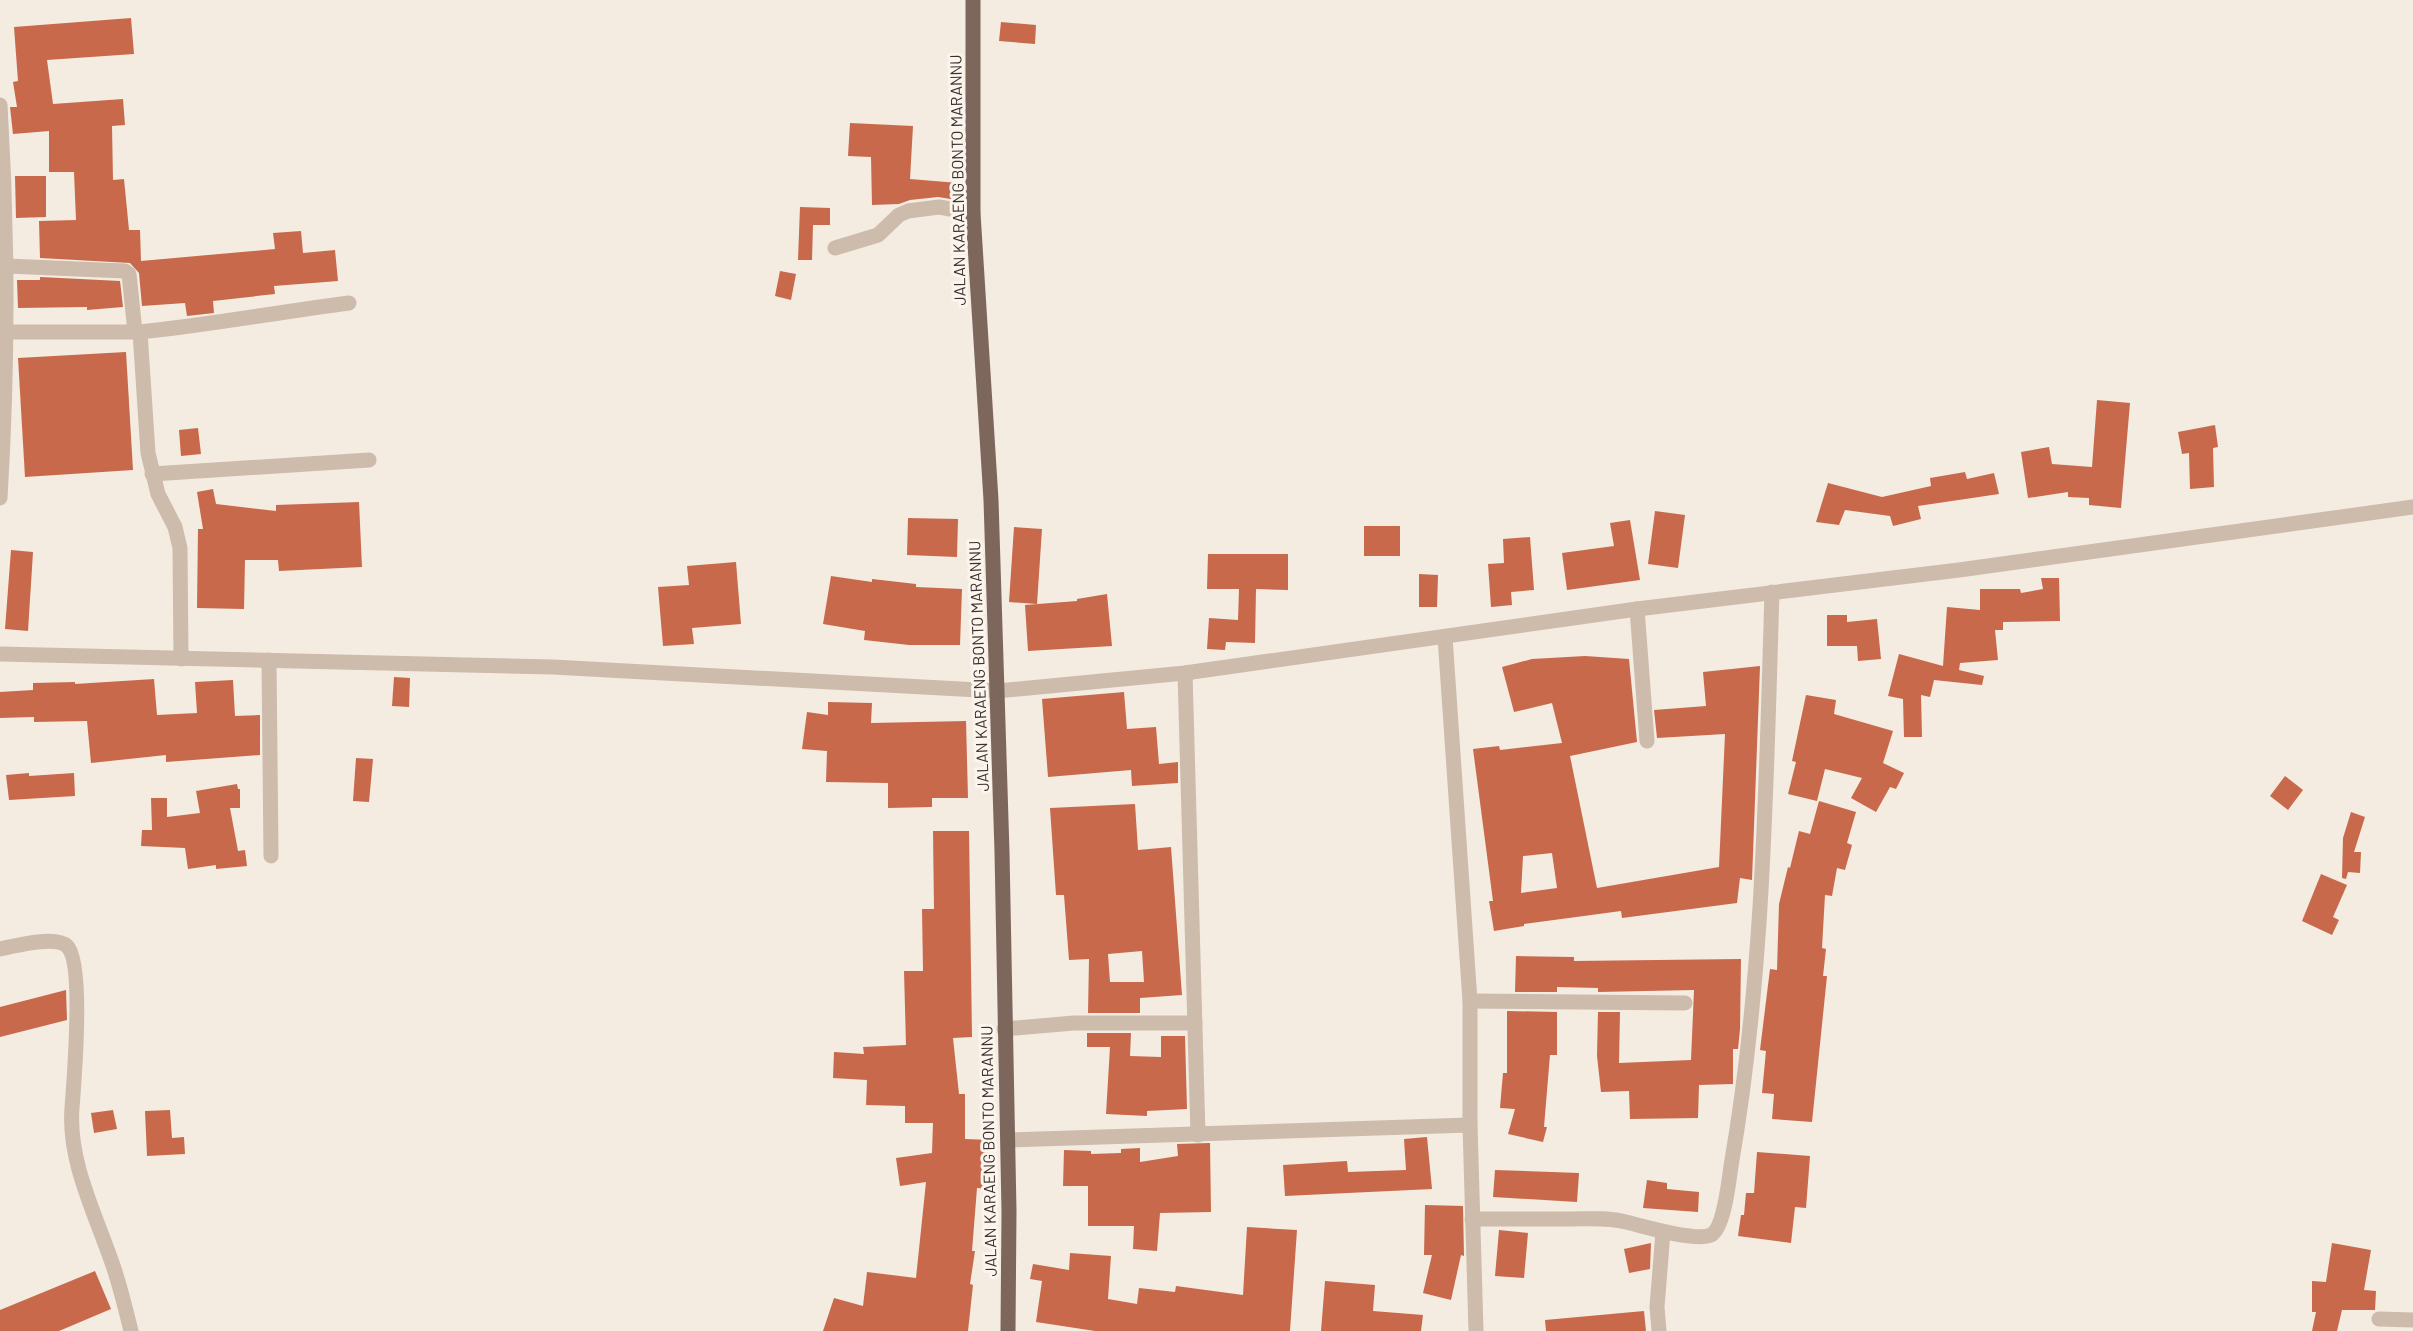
<svg xmlns="http://www.w3.org/2000/svg" width="2413" height="1331" viewBox="0 0 2413 1331" font-family="Barlow,sans-serif">
<style>
.building{fill:#c8694b;fill-rule:evenodd}
.lines{fill:none;stroke-linecap:round;stroke-linejoin:round}
.street{stroke:#cdbbac;stroke-width:15}
.primary{stroke:#7d675c;stroke-width:15}
.labels{text-anchor:middle;dominant-baseline:central;stroke-width:6;stroke-linejoin:round;paint-order:stroke}
.street-label{font-size:16px;fill:#3b302b;stroke:#fbf5ee}
</style>
<rect width="100%" height="100%" fill="#f4ebe1"/>
<!-- building -->
<g class="building">
<path d="M131 18 134 54 47 60 53 104 123 99 125 125 112 126 113 180 124 179 129 230H140L141 261 275 249 273 233 301 231 303 253 335 250 338 281 274 286 275 294 213 301 214 313 187 316 185 303 142 306 139 273 130 263 40 258 39 221 76 220 74 172H49V131L13 134 10 107H17L13 82 18 81 14 27Z"/>
<path d="M1001 22 1036 25 1035 44 999 41Z"/>
<path d="M850 123 913 126 910 179 958 183 957 200 938 197 910 200 899 204 872 205 871 157 848 156Z"/>
<path d="M15 176H46V217L16 218Z"/>
<path d="M800 207 830 208V225H813L812 260H798Z"/>
<path d="M780 271 796 274 791 300 775 296Z"/>
<path d="M40 277 120 281 123 307 87 310V307L18 308 17 280H40Z"/>
<path d="M126 352 133 470 25 477 18 358Z"/>
<path d="M2097 400 2130 403 2121 508 2089 505V498L2068 497V492L2028 498 2021 452 2049 447 2052 464 2092 467Z"/>
<path d="M2215 425 2218 447 2213 448 2214 487 2190 489 2189 453 2182 454 2178 432Z"/>
<path d="M198 428 201 454 181 456 179 430Z"/>
<path d="M1965 472 1967 479 1994 473 1999 494 1918 506 1921 519 1893 526 1890 516 1845 510 1839 525 1816 522 1828 483 1882 497 1931 486 1930 478Z"/>
<path d="M213 489 216 504 276 511V505L359 502 362 567 279 571 278 560H245L244 609 197 608 198 529H203L197 492Z"/>
<path d="M1655 511 1685 515 1678 568 1648 564Z"/>
<path d="M908 518 958 519 957 557 907 555Z"/>
<path d="M1630 520 1640 580 1567 590 1562 553 1614 546 1610 523Z"/>
<rect x="1364" y="526" width="36" height="30"/>
<path d="M1014 527 1042 529 1037 604 1009 602Z"/>
<path d="M1530 537 1534 590 1511 592 1512 605 1491 607 1488 564 1504 563 1503 539Z"/>
<path d="M11 550 33 552 28 631 5 629Z"/>
<path d="M1208 554H1288V590L1256 589 1255 643 1226 642 1225 650 1207 649 1209 618 1238 620 1239 589H1207Z"/>
<path d="M736 562 741 624 692 628 694 644 663 646 658 587 689 585 687 566Z"/>
<path d="M1419 574 1438 575 1437 607H1419Z"/>
<path d="M831 576 872 582V579L916 584V587L962 589 960 645H909L864 640 865 631 823 624Z"/>
<path d="M2041 578H2059L2060 621 2003 622V630H1995L1998 660 1960 663 1959 670 1984 676 1982 685 1934 680 1930 697 1921 695 1922 737H1904L1903 699 1888 696 1899 654 1943 666 1947 607 1980 610V589H2020L2021 593 2043 589Z"/>
<path d="M1107 594 1112 646 1028 651 1025 605 1077 601V599Z"/>
<path d="M1827 615H1847V622L1877 619 1881 659 1858 661 1857 646H1827Z"/>
<path d="M1585 656 1629 659 1637 742 1570 756 1597 888 1719 867 1725 734 1657 738 1654 710 1706 706 1703 672 1760 666 1752 880 1740 878 1737 903 1622 918 1621 911 1524 924V926L1494 931 1489 901H1493L1473 749 1499 746 1500 750 1562 743 1552 703 1514 712 1502 667 1532 659ZM1552 853 1557 888 1521 893 1523 856Z"/>
<path d="M394 677 410 678 409 707 392 706Z"/>
<path d="M154 679 157 715 197 713 195 682 233 680 235 716 260 715V755L166 762V755L91 763 87 721 34 722V717L0 718V692L33 690V683L75 682V684Z"/>
<path d="M1124 692 1127 729 1156 727 1159 764 1178 762V783L1132 786 1131 770 1048 777 1042 699Z"/>
<path d="M1806 695 1836 700 1834 714 1893 731 1883 763 1904 773 1896 789 1890 787 1876 812 1851 798 1862 778 1825 769 1817 801 1788 794 1796 762 1792 761Z"/>
<path d="M828 702 872 703 871 723 966 721 968 798H932V807L888 808V783L826 782 827 751 802 749 807 712 828 715Z"/>
<path d="M356 758 373 759 369 802 353 801Z"/>
<path d="M29 773V776L74 773 75 796 9 800 6 775Z"/>
<path d="M2285 776 2303 790 2288 810 2270 796Z"/>
<path d="M237 784 238 789H240V808H230L238 851 245 850 247 866 216 869V865L188 869 185 848 141 846 142 830H152L151 798H167V817L200 813 196 791Z"/>
<path d="M1819 801 1856 812 1847 843 1852 845 1845 870 1837 868 1832 896 1825 895 1822 948 1826 949 1823 976H1827L1812 1122 1772 1119 1774 1094 1762 1093 1766 1051 1760 1050 1770 969 1777 970 1779 904 1788 867 1790 868 1799 831 1810 834Z"/>
<path d="M1135 804 1138 850 1171 847 1182 995 1140 998V1013H1088L1089 959 1069 960 1064 895H1056L1050 808ZM1142 951 1144 982H1110L1108 954Z"/>
<path d="M2351 812 2365 817 2354 852H2361L2360 873 2348 872 2346 879 2342 878 2343 838Z"/>
<path d="M933 831H969L972 1037 953 1038 959 1094H965V1139L992 1140 991 1189 977 1188 972 1251H975L970 1284 973 1285 968 1331H823L834 1298 863 1306 867 1272 916 1278 926 1182 900 1186 896 1158 932 1153 933 1123H905V1106L866 1105 867 1080 833 1078 834 1052 864 1054 863 1047 906 1045 904 971H923L922 909H934Z"/>
<path d="M2321 874 2347 885 2333 917 2339 920 2332 935 2302 921Z"/>
<path d="M1516 956 1574 957V961L1741 959 1740 1029 1738 1049H1733V1084L1699 1085 1698 1118 1630 1119 1629 1091 1601 1092 1597 1056 1598 1012H1620L1619 1063 1691 1060 1694 990 1598 992V988L1557 987V992H1515Z"/>
<path d="M66 990 67 1020 0 1037V1007Z"/>
<path d="M1507 1011 1557 1012V1055H1550L1544 1127H1547L1543 1142 1508 1134 1515 1109 1500 1108 1503 1073H1507Z"/>
<path d="M1087 1033H1131L1130 1056 1161 1057V1036H1185L1187 1109 1147 1111V1116L1106 1114 1110 1047H1087Z"/>
<path d="M113 1110 117 1129 94 1133 91 1113Z"/>
<path d="M170 1110 172 1138 184 1137 185 1154 147 1156 145 1111Z"/>
<path d="M1427 1137 1432 1189 1285 1196 1283 1165 1347 1161 1348 1172 1406 1170 1404 1139Z"/>
<path d="M1210 1143 1211 1212 1160 1213 1157 1251 1133 1249 1134 1226H1088V1186H1063L1064 1150 1091 1151V1154L1121 1153V1149L1140 1148V1162L1178 1156 1177 1144Z"/>
<path d="M1757 1152 1810 1156 1806 1208 1795 1207 1791 1243 1738 1236 1741 1215H1744L1746 1193H1754Z"/>
<path d="M1495 1170 1579 1173 1577 1202 1493 1197Z"/>
<path d="M1647 1180 1667 1183V1189L1699 1192 1698 1212 1643 1208Z"/>
<path d="M1425 1205 1463 1206 1464 1256 1461 1255 1451 1300 1423 1293 1432 1255H1424Z"/>
<path d="M1247 1227 1297 1230 1290 1331H1095L1036 1322 1042 1281 1030 1279 1033 1264 1069 1270 1070 1253 1111 1256 1108 1299 1137 1304 1139 1288 1175 1292 1176 1286 1243 1295Z"/>
<path d="M1499 1230 1528 1233 1524 1278 1495 1276Z"/>
<path d="M1651 1243 1650 1269 1629 1273 1624 1249Z"/>
<path d="M2332 1243 2371 1250 2364 1290 2376 1291 2375 1310H2342L2337 1331H2312L2316 1312H2312V1281L2326 1282Z"/>
<path d="M95 1271 111 1309 59 1331H0V1310Z"/>
<path d="M1325 1281 1375 1285 1373 1311 1423 1315 1421 1331H1321Z"/>
<path d="M1644 1311 1646 1331H1546L1545 1320Z"/>
</g>
<g class="lines">
<!-- street -->
<g class="street">
<path d="M0 105C8 236 8 367 0 498"/>
<path d="M835 248 878 235 899 215 908 211 939 207 973 213"/>
<path d="M7 266 125 271 129 274 135 332"/>
<path d="M8 332H140L148 453 158 494 175 527 180 548 181 659"/>
<path d="M140 332C210 325 278 312 349 303"/>
<path d="M152 474 369 460"/>
<path d="M1637 609 1647 741"/>
<path d="M1445 637 1470 1001V1125L1476 1331"/>
<path d="M0 654 553 667 997 691 1185 673 1637 609 1959 570 2413 507"/>
<path d="M269 660 271 856"/>
<path d="M1185 673 1198 1135"/>
<path d="M0 949C15 946 55 935 67 946 84 962 74 1081 72 1108 68 1159 93 1209 110 1257 119 1281 125 1306 131 1331"/>
<path d="M1470 1001 1685 1003"/>
<path d="M1004 1029 1074 1023H1195"/>
<path d="M1008 1140 1470 1125"/>
<path d="M1472 1219C1504 1219 1536 1219 1567 1219 1587 1219 1607 1217 1626 1222 1643 1226 1695 1242 1711 1235 1724 1228 1729 1180 1731 1166 1764 977 1766 783 1772 592"/>
<path d="M2379 1319 2413 1320"/>
<path d="M1659 1331 1657 1307 1663 1232"/>
</g>
<!-- primary -->
<path class="primary" d="M973 0V213L991 500 1002 852 1009 1211 1008 1331"/>
</g>
<g class="labels">
<!-- street labels -->
<g class="street-label">
<text transform="translate(957 180) rotate(-91)">JALAN KARAENG BONTO MARANNU</text>
<text transform="translate(978 666) rotate(-92)">JALAN KARAENG BONTO MARANNU</text>
<text transform="translate(988 1151) rotate(-91)">JALAN KARAENG BONTO MARANNU</text>
</g>
</g>
</svg>
